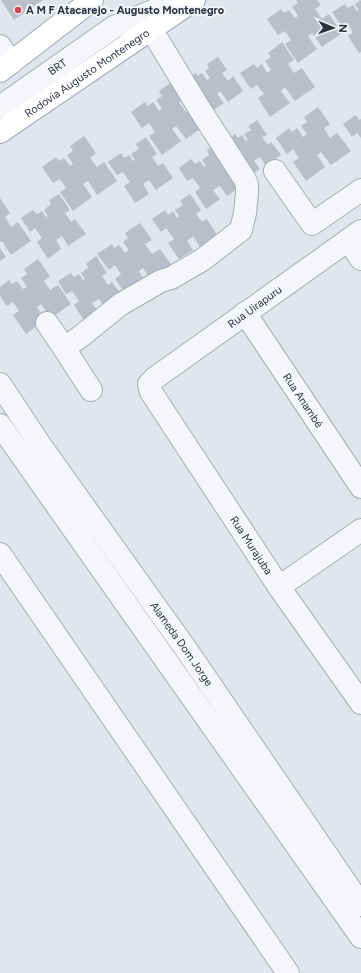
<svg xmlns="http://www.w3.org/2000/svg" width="361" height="973" viewBox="0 0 361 973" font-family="Figtree,sans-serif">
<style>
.building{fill:#b9bec8}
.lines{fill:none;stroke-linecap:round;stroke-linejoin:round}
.minor-casing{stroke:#a7acb5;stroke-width:24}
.major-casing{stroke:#a0a8b7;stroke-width:24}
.minor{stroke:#f5f6f9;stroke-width:22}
.major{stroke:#fff;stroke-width:22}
.poi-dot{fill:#d34353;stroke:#f1f4f8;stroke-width:1.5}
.labels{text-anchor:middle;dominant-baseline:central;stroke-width:4;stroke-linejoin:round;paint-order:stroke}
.poi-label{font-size:11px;font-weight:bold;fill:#293243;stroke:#f1f4f8;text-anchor:start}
.street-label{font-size:11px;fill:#293243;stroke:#f1f4f8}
</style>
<rect width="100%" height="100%" fill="#e2e5eb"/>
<!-- building -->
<g class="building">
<path d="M1 0H43L14 20Z"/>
<path d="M296 0H317L321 5 315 9 322 19 329 14 342 33 322 47 312 33 308 36 317 49 298 63 285 44 291 40 285 31 278 35 267 19 281 9 284 13 289 10 295 18 298 16 292 7 298 3Z"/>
<path d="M361 0V52L359 53 348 36 353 32 346 22 341 25 332 12 345 4 348 8 353 5 357 11 359 10 355 4Z"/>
<path d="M282 42 294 60 288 64 294 73 302 68 315 87 295 101 285 87 281 91 290 103 270 117 258 98 264 94 257 85 251 89 240 73 254 64 257 68 262 64 267 73 271 70 265 61 271 57 268 53Z"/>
<path d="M218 57 227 70 222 73 228 81 233 76 243 91 228 102 220 91 217 94 224 103 209 113 186 80 196 73 198 76 202 73 207 80 210 78 205 71 209 68 207 64Z"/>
<path d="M173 81 185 98 179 102 186 112 193 107 206 125 186 139 176 126 172 129 181 141 162 155 149 136 155 132 149 123 142 128 131 112 145 102 148 106 153 102 159 111 162 108 156 100 162 96 159 91Z"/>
<path d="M318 107 330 124 324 128 330 138 337 133 351 151 331 165 321 152 317 155 325 167 306 181 293 162 299 158 293 149 287 154 276 138 289 128 292 132 297 128 303 137 307 134 301 126 307 122 304 117Z"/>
<path d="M356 115 359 120 361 119V138L357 133 352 137 343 124Z"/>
<path d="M257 120 267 135 262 137 268 145 271 142 281 155 266 166 260 157 254 161 260 169 248 177 224 142 235 134 238 138 242 135 246 141 248 140 244 134 251 130 248 126Z"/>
<path d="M84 136 96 153 90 158 97 167 104 162 117 181 97 195 88 181 83 184 92 197 73 211 60 192 66 188 60 179 53 183 42 167 56 157 59 161 64 158 70 166 73 164 67 155 73 151 70 146Z"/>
<path d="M146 137 157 154 152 157 158 166 163 163 173 178 156 190 149 180 143 184 149 194 135 203 124 186 130 182 123 172 117 175 108 162 121 153 124 158 129 155 133 161 135 160 131 154 139 149 136 144Z"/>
<path d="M217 144 244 184 227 196 220 186 213 190 220 199 206 209 195 192 200 188 193 178 187 181 179 168 191 159 195 164 200 161 204 167 206 166 202 160 209 155 207 150Z"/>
<path d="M59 194 70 210 65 213 71 222 75 219 86 234 68 246 62 236 56 240 61 249 48 259 37 242 42 238 35 228 30 232 21 218 33 210 37 214 42 211 46 217 48 216 44 210 51 204 49 200Z"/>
<path d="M190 194 201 210 196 214 202 222 207 219 217 235 200 247 193 236 187 241 193 250 179 259 168 243 174 239 166 228 161 232 152 219 165 210 168 215 173 211 177 218 179 216 175 210 183 205 180 201Z"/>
<path d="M0 198 10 213 5 217 11 227 18 222 31 241 11 255 2 241 0 242Z"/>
<path d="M140 223 152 240 145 244 152 254 160 249 173 267 152 282 143 268 139 271 147 284 128 297 115 279 121 274 115 265 109 270 97 254 112 244 114 248 119 245 125 253 129 250 123 242 128 238 125 233Z"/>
<path d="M0 248 6 257 0 261Z"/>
<path d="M96 256 107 273 102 276 108 285 112 282 123 297 106 309 99 299 92 303 99 312 85 322 74 305 79 301 72 291 66 294 58 281 71 273 74 277 79 274 83 280 85 279 81 273 89 267 86 264Z"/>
<path d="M38 259 50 276 44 281 50 290 58 285 71 304 51 318 41 304 37 307 45 320 26 334 13 315 19 311 13 302 7 306 0 296V287L9 280 12 284 17 281 23 289 27 287 21 278 27 274 24 269Z"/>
</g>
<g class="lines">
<defs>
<g id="minor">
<path d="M0 46 11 63"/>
<path id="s1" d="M0 107 114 27 155 10 170 0"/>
<path d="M275 171 312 224 361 190"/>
<path id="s2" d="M361 231 155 378 149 384 151 392 279 587 361 703"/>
<path d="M348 240 361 259"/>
<path id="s3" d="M245 313 361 487"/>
<path d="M47 323 64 348"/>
<path id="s4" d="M0 384 43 449 188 652 361 905"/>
<path d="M91 390 64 348 80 337 121 304 161 281 171 278 202 260 241 230 245 213 247 193V184L244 178 199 108 151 29"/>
<path d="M0 425 361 937"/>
<path d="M0 554 288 973"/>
<path d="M279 587 361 530"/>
</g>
<g id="major">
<path d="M0 71 92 0"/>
<path id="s5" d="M0 132 194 0"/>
</g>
</defs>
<!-- minor casing -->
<use href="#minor" class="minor-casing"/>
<!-- major casing -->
<use href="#major" class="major-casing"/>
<!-- minor -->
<use href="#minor" class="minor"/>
<!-- major -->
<use href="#major" class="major"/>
</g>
<!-- markers -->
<circle class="poi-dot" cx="18" cy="10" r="4"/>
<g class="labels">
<!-- poi labels -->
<g class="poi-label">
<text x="26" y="10">A M F Atacarejo - Augusto Montenegro</text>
</g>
<!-- street labels -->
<g class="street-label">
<text stroke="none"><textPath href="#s1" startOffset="70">BRT</textPath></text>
<text stroke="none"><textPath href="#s5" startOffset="105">Rodovia Augusto Montenegro</textPath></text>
<text transform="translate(255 307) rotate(-36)">Rua Uirapuru</text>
<text stroke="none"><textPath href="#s3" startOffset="105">Rua Anambé</textPath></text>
<text stroke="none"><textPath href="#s2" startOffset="453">Rua Murajuba</textPath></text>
<text stroke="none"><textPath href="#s4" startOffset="317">Alameda Dom Jorge</textPath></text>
</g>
</g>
<!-- north arrow -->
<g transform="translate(333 28) rotate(92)" stroke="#f1f4f8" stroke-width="3" paint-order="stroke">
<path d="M0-3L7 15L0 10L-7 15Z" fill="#293243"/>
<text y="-6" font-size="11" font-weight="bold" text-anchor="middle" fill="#293243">N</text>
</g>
</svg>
